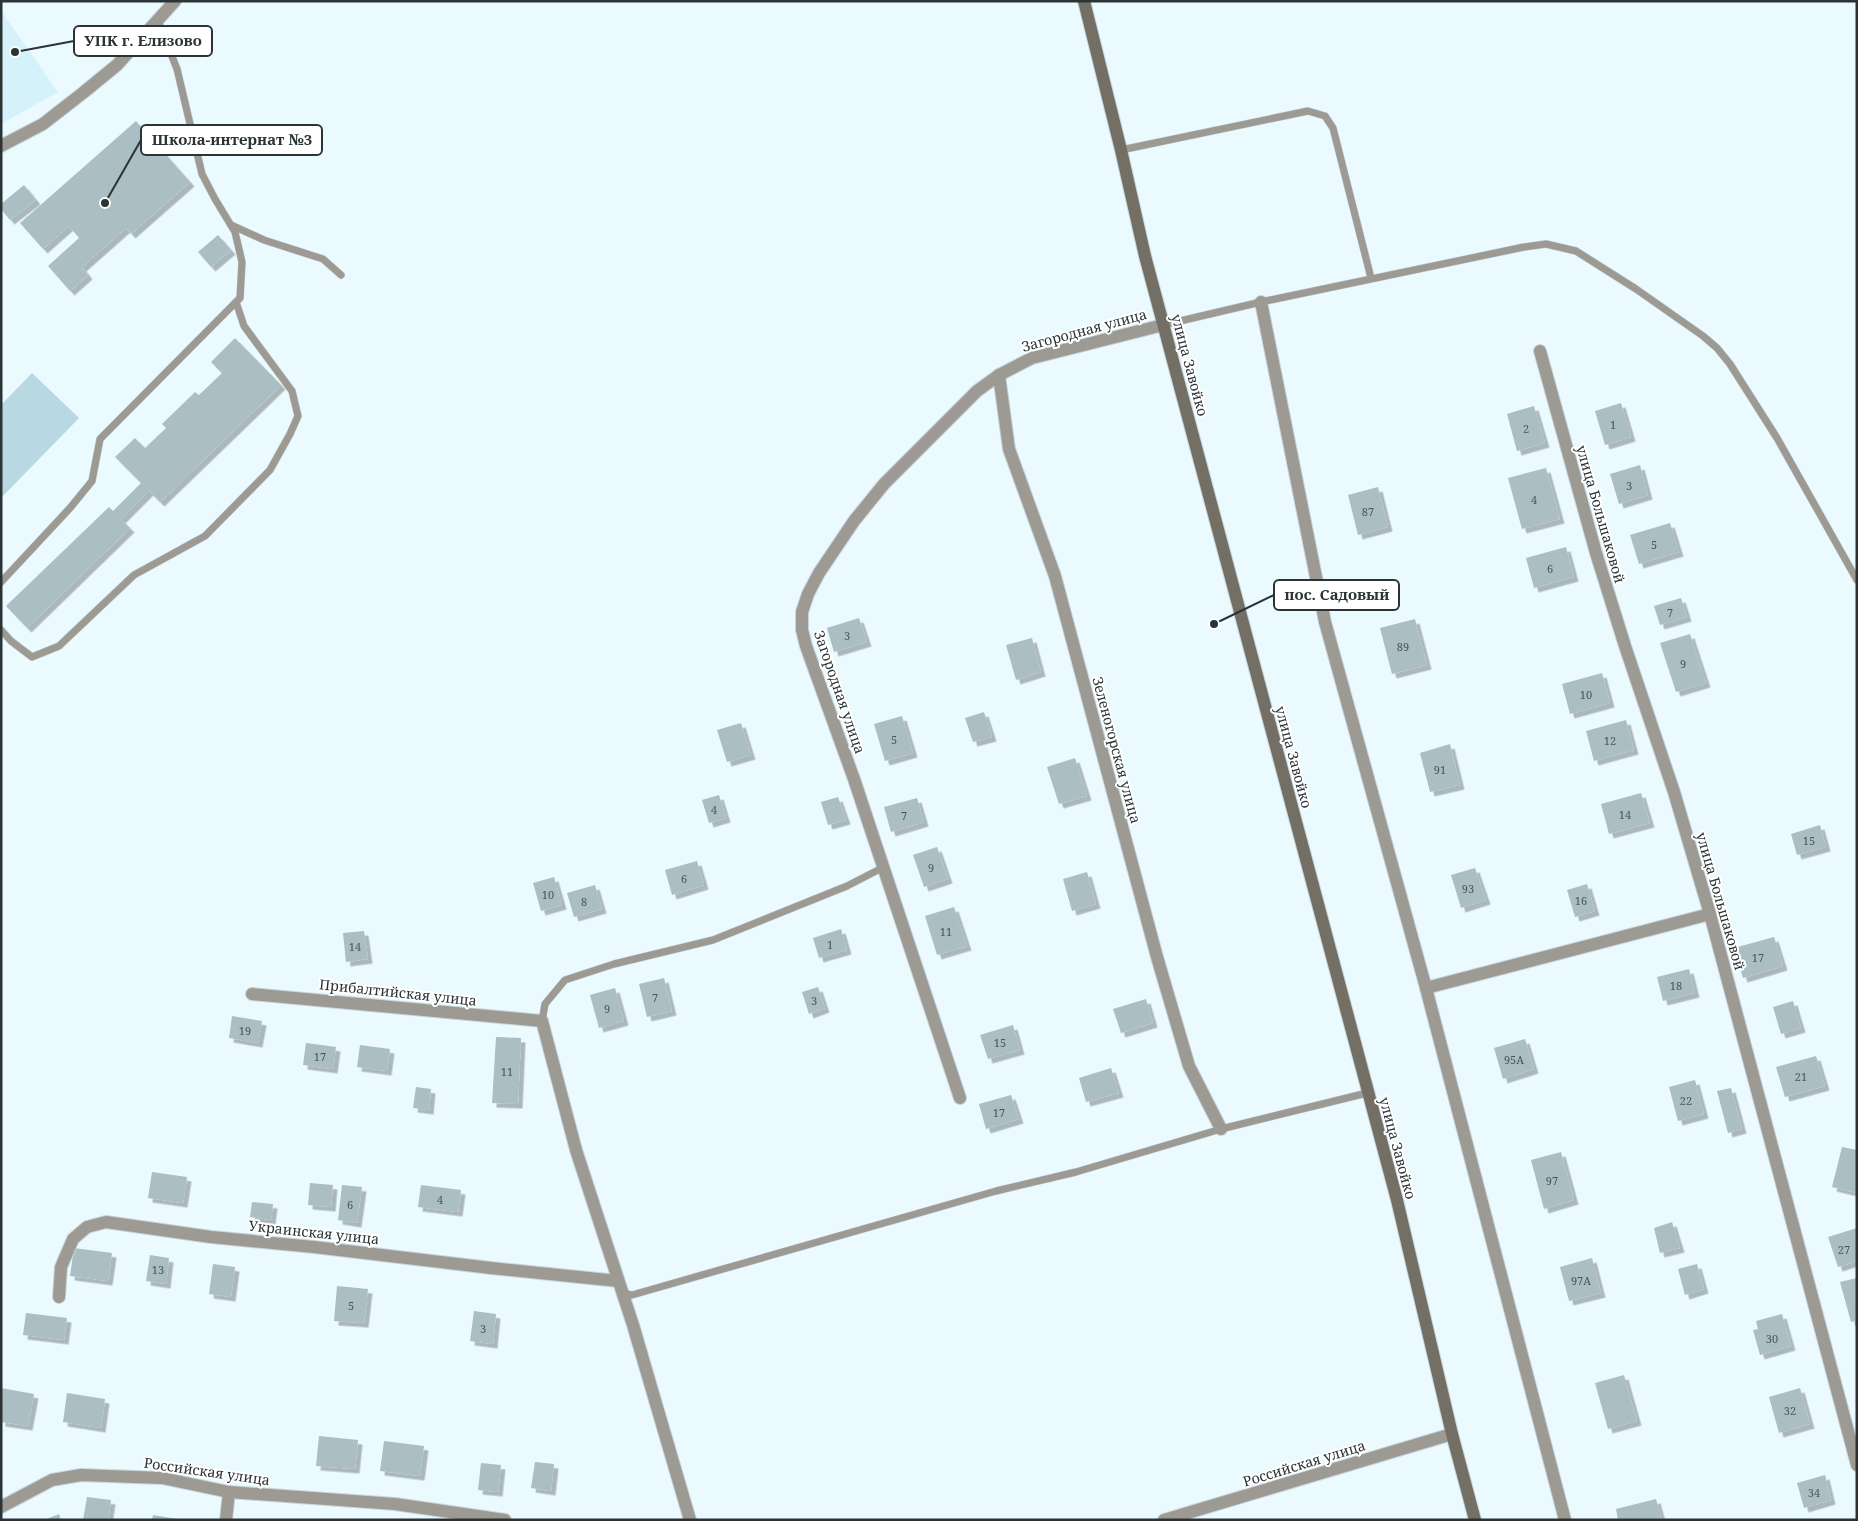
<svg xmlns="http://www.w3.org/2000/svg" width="1858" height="1521" viewBox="0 0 1858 1521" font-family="'Noto Serif',serif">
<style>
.built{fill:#d5f2fb}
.green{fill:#b8d8e2}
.building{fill:#abbec4;filter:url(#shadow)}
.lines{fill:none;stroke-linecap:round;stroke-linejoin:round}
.service-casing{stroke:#c8d6db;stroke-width:8}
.minor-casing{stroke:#c8d6db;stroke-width:14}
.tertiary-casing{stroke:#c8d6db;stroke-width:14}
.secondary-casing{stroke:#c8d6db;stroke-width:14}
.service{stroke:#9d9a94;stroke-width:7}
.minor{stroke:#9d9a94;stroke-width:12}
.tertiary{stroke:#9d9a94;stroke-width:12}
.secondary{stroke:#736f65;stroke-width:12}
.labels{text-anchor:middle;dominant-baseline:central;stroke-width:4;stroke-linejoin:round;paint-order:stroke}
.number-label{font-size:11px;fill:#4b5659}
.street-label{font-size:14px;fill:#2b3335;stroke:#fff}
.leader{fill:none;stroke:#2b3335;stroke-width:2}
.callout-dot{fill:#2b3335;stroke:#fff;stroke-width:2}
.callout{fill:#fff;stroke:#2b3335;stroke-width:2}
.callout-label{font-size:15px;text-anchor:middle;font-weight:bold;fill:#2b3335}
</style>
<defs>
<filter id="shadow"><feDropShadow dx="4.5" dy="4.5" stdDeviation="0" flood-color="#0004"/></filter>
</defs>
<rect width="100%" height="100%" fill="#eafaff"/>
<!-- built -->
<path class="built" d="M1 11 58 92 1 124Z"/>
<!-- green -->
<path class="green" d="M32 373 79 418 1 498V405Z"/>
<!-- building -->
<g class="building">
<path d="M136 121 190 182 131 234 126 228 82 267 88 275 70 291 48 266 79 238 69 226 43 249 20 223Z"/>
<path d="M24 185 36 200 10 220 1 209V204Z"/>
<path d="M218 235 231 250 211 267 198 252Z"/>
<path d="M235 338 281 385 160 502 149 491 121 519 130 528 27 628 6 606 109 507 113 511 141 483 115 457 135 438 145 448 166 428 162 424 195 392 199 395 222 373 211 362Z"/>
<path d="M1621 403 1631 437 1605 445 1595 411Z"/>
<path d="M1534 406 1545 443 1517 451 1507 414Z"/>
<path d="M1640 465 1648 495 1619 504 1610 474Z"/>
<path d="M1546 468 1560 519 1522 529 1508 478Z"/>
<path d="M1378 487 1388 527 1358 535 1348 495Z"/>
<path d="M1670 523 1679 552 1639 564 1630 535Z"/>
<path d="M1566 547 1574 577 1534 588 1526 558Z"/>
<path d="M1681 598 1687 617 1660 625 1654 606Z"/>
<path d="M859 618 867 642 834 652 827 628Z"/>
<path d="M1415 619 1427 665 1392 674 1380 628Z"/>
<path d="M1690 634 1706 683 1676 692 1660 643Z"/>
<path d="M1032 638 1041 672 1016 680 1006 645Z"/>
<path d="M1602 673 1610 703 1570 714 1562 684Z"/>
<path d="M984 712 992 737 973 742 965 718Z"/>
<path d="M902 716 913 753 885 761 874 724Z"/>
<path d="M1626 720 1634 750 1594 761 1586 731Z"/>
<path d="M741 723 751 755 727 762 717 730Z"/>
<path d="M1450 744 1460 785 1430 792 1420 753Z"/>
<path d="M1075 758 1087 796 1059 804 1047 767Z"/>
<path d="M1641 793 1650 823 1609 834 1601 804Z"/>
<path d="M719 795 726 818 709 823 702 800Z"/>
<path d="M838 797 846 820 828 825 821 802Z"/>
<path d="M917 798 924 822 891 832 884 807Z"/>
<path d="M1820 825 1826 847 1797 855 1791 834Z"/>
<path d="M937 847 948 879 924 887 913 855Z"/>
<path d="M697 861 704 885 672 895 665 870Z"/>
<path d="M1475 868 1486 900 1461 908 1451 875Z"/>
<path d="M1087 872 1096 904 1072 911 1063 879Z"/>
<path d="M554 877 562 905 541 911 533 883Z"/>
<path d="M1587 884 1595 911 1575 917 1567 890Z"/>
<path d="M595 885 602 909 574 917 567 893Z"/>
<path d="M954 907 967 946 937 955 925 916Z"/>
<path d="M841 929 847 950 819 958 813 938Z"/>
<path d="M364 931 368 959 346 962 343 933Z"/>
<path d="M1774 937 1783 966 1743 978 1734 948Z"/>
<path d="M1689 969 1695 993 1663 1001 1657 977Z"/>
<path d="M664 978 672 1011 647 1017 639 984Z"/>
<path d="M818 987 825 1008 809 1014 802 992Z"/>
<path d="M615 988 624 1021 599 1028 590 995Z"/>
<path d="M1146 999 1153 1023 1121 1033 1113 1009Z"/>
<path d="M1793 1001 1801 1028 1781 1034 1773 1007Z"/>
<path d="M232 1016 262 1021 258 1043 229 1038Z"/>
<path d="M1013 1025 1020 1050 988 1059 980 1035Z"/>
<path d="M496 1037 521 1038 518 1104 492 1103Z"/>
<path d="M1525 1039 1534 1069 1503 1079 1494 1048Z"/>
<path d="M306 1043 336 1047 333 1069 303 1065Z"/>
<path d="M360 1045 390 1049 387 1071 357 1067Z"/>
<path d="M1816 1056 1825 1086 1785 1097 1776 1067Z"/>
<path d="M1111 1068 1119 1093 1086 1102 1079 1078Z"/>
<path d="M1695 1080 1704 1114 1678 1121 1669 1087Z"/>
<path d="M416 1087 431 1089 429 1110 413 1108Z"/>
<path d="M1731 1088 1742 1129 1728 1133 1717 1091Z"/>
<path d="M1011 1095 1019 1119 986 1129 979 1104Z"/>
<path d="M1842 1147 1857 1150V1193L1832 1187Z"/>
<path d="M1561 1152 1574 1200 1544 1209 1531 1160Z"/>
<path d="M152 1172 187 1177 183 1203 148 1198Z"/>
<path d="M310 1183 333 1185 331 1207 308 1205Z"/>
<path d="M342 1185 362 1187 357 1223 338 1220Z"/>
<path d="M421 1185 461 1190 458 1212 418 1207Z"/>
<path d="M252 1202 273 1204 271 1220 250 1217Z"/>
<path d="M1672 1222 1680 1248 1660 1253 1654 1228Z"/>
<path d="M1857 1228V1261L1838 1267 1828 1237Z"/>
<path d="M74 1248 112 1253 108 1281 70 1276Z"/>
<path d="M150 1255 169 1258 166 1284 146 1281Z"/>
<path d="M1592 1258 1601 1293 1569 1301 1560 1267Z"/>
<path d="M213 1264 235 1267 231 1297 209 1294Z"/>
<path d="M1697 1264 1704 1289 1685 1295 1678 1269Z"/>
<path d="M1857 1278V1320L1851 1322 1840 1282Z"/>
<path d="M337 1286 368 1289 364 1323 334 1321Z"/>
<path d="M474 1311 496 1314 493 1344 470 1341Z"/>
<path d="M26 1313 67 1318 64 1340 23 1335Z"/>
<path d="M1782 1314 1791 1346 1760 1355 1753 1330 1758 1329 1756 1321Z"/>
<path d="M1624 1375 1637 1421 1608 1429 1595 1383Z"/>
<path d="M1 1388 34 1394 28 1426 1 1422Z"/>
<path d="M1800 1388 1810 1424 1779 1433 1769 1397Z"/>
<path d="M67 1393 105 1399 101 1428 63 1422Z"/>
<path d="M319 1436 358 1440 355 1469 316 1466Z"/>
<path d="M384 1441 424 1446 420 1476 380 1471Z"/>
<path d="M535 1462 554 1464 551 1491 531 1488Z"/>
<path d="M481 1463 501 1465 498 1492 478 1490Z"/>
<path d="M1825 1475 1831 1500 1804 1508 1797 1483Z"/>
<path d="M87 1497 111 1500 108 1520H83Z"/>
<path d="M1656 1499 1662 1520H1618L1616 1509Z"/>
<path d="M59 1514 61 1520H44Z"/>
<path d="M153 1515 177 1519V1520H152Z"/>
</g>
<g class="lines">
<defs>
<g id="service">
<path d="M1121 150 1308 111 1325 116 1333 128 1371 278"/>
<path d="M231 225 264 240 323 259 341 275"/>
<path d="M1163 325 1261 302 1524 247 1546 244 1576 251 1636 289 1703 336 1717 348 1730 364 1777 438 1857 580"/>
<path d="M1 582 70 508 92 481 100 439 240 298 242 262 235 232 215 199 202 174 177 69 158 21"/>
<path d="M1 630 11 641 32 657 59 646 134 575 205 536 270 470 290 434 298 416 292 391 244 326 236 302"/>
<path d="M542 1021 545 1004 565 980 614 964 713 940 847 886 882 868"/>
<path d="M622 1290 627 1294 632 1295 996 1191 1076 1172 1221 1129 1367 1093"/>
</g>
<g id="minor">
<path d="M1261 302 1325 622 1426 988 1565 1520"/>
<path d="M1540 351 1596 553 1625 646 1674 792 1710 914 1857 1465"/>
<path d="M999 375 1009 449 1055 576 1157 957 1189 1066 1221 1129"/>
<path d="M1426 988 1710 914"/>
<path d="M252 994 542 1021 576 1150 633 1325 690 1520"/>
<path d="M960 1098 854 779 806 646 802 630V612L808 594 819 573 854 521 884 484 977 391 999 375 1032 358 1163 325"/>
<path d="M59 1297 61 1267 73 1239 87 1227 106 1222 211 1237 314 1247 491 1268 618 1281"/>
<path d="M1 1507 52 1480 81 1475 162 1478 229 1492 395 1504 505 1520"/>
<path d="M226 1520 229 1492"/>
<path d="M1164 1520 1452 1434"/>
</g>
<path id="tertiary" d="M1 146 43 124 84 92 117 65 175 1"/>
<path id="secondary" d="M1084 1 1121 150 1145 256 1397 1200 1452 1434 1475 1520"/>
</defs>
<!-- service casing -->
<use href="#service" class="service-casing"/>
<!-- minor casing -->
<use href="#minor" class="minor-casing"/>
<!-- tertiary casing -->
<use href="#tertiary" class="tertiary-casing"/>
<!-- secondary casing -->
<use href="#secondary" class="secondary-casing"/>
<!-- service -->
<use href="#service" class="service"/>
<!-- minor -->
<use href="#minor" class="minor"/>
<!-- tertiary -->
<use href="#tertiary" class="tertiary"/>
<!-- secondary -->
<use href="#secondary" class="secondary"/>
</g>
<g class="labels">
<!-- number labels -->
<g class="number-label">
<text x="1613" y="424">1</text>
<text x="1526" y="428">2</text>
<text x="1629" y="485">3</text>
<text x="1534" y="499">4</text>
<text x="1368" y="511">87</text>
<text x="1654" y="544">5</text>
<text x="1550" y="568">6</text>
<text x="1670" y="612">7</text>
<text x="847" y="635">3</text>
<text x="1403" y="646">89</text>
<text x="1683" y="663">9</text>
<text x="1586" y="694">10</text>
<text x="894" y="739">5</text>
<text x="1610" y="740">12</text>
<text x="1440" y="769">91</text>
<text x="714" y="809">4</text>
<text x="1625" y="814">14</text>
<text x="904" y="815">7</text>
<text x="1809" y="840">15</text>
<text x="931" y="867">9</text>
<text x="684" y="878">6</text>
<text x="1468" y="888">93</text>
<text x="548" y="894">10</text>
<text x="1581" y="900">16</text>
<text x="584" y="901">8</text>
<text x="946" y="931">11</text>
<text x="830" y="944">1</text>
<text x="355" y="946">14</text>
<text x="1758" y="957">17</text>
<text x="1676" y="985">18</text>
<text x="655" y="997">7</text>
<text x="814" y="1000">3</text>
<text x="607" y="1008">9</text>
<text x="245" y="1030">19</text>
<text x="1000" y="1042">15</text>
<text x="320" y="1056">17</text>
<text x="1514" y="1059">95А</text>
<text x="507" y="1071">11</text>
<text x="1801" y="1076">21</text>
<text x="1686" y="1100">22</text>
<text x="999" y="1112">17</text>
<text x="1552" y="1180">97</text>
<text x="440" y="1199">4</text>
<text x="350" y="1204">6</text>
<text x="1844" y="1249">27</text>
<text x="158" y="1269">13</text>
<text x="1581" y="1280">97А</text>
<text x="351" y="1305">5</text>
<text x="483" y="1328">3</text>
<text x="1772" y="1338">30</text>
<text x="1790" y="1410">32</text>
<text x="1814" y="1492">34</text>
</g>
<!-- street labels -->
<g class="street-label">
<text transform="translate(1084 330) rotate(-15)">Загородная улица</text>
<text transform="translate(1190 365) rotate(75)">улица Завойко</text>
<text transform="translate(1601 514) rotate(74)">улица Большаковой</text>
<text transform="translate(840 692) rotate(71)">Загородная улица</text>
<text transform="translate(1117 750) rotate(75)">Зеленогорская улица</text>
<text transform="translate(1294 757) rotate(75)">улица Завойко</text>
<text transform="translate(1721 901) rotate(74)">улица Большаковой</text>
<text transform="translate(398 992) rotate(6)">Прибалтийская улица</text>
<text transform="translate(1398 1148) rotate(75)">улица Завойко</text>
<text transform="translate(314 1232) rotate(6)">Украинская улица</text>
<text transform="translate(1304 1463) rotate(-17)">Российская улица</text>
<text transform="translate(207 1471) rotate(8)">Российская улица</text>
</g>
</g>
<!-- callouts -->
<path class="leader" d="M15 52L74 41M105 203L141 140M1214 624L1274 595"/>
<g class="callout-dot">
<circle cx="15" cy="52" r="5"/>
<circle cx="105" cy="203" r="5"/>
<circle cx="1214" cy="624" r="5"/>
</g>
<g class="callout">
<rect x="74" y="26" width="138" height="30" rx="5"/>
<rect x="141" y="125" width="181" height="30" rx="5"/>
<rect x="1274" y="580" width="125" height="30" rx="5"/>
</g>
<g class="callout-label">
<text x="143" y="46">УПК г. Елизово</text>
<text x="232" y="145">Школа-интернат №3</text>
<text x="1337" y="600">пос. Садовый</text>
</g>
<!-- border -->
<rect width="1858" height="1521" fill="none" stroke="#2b3335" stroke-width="5"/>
</svg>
